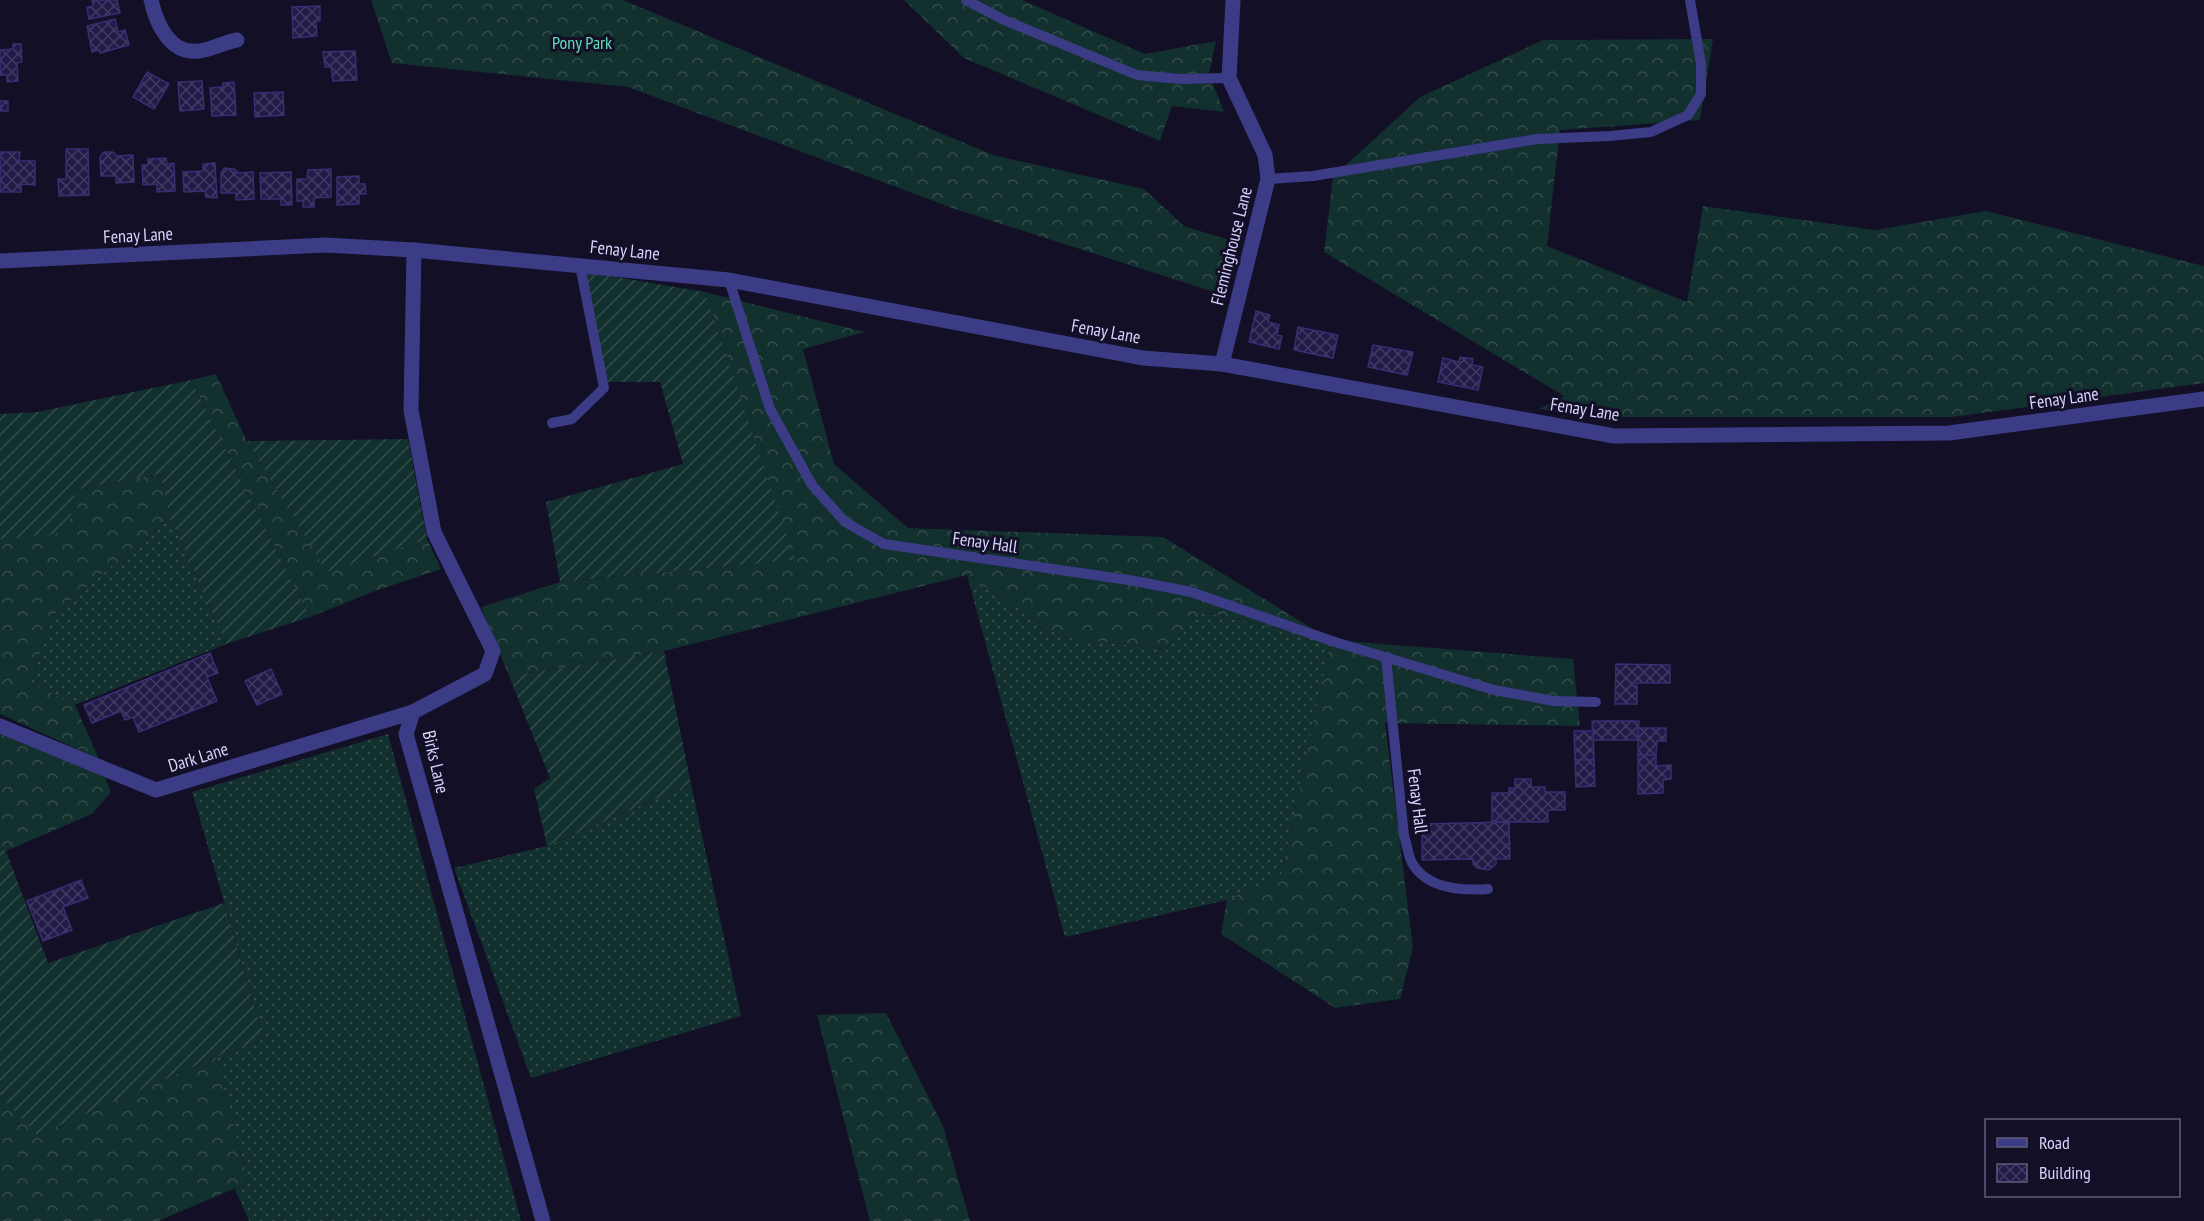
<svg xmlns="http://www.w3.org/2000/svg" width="2204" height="1221" viewBox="0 0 2204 1221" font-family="'PT Sans Narrow',sans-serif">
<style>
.grass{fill:url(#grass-dots)}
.forest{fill:url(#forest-crowns)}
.garden{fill:url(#garden-furrows)}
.building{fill:url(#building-cross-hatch);stroke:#372e73;stroke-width:1.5}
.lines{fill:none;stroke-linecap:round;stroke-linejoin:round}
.lane{stroke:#3b3c85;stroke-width:10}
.street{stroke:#3b3c85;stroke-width:15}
.labels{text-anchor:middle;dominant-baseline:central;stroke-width:6;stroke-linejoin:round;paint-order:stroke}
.park-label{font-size:18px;fill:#60dfb8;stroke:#120f26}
.street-label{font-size:18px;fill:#d7d5ff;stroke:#120f26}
</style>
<defs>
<pattern id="grass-dots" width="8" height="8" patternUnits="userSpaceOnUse" patternTransform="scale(1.5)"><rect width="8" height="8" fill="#12302d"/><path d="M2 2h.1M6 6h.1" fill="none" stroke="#344d4c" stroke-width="1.8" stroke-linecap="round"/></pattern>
<pattern id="forest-crowns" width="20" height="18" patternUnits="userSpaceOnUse" patternTransform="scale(1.5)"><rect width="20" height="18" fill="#12302d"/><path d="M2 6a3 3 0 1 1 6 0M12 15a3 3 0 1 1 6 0" fill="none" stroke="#344d4c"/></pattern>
<pattern id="garden-furrows" width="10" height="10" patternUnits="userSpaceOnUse" patternTransform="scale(1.5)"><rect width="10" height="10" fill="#12302d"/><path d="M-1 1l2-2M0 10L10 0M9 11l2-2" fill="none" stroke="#344d4c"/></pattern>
<pattern id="building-cross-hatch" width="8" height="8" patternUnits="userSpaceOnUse" patternTransform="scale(1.5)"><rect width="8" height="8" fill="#221b47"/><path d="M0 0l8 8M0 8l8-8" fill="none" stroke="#413b63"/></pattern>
</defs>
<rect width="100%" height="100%" fill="#120f26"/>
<!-- grass -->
<g class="grass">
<path d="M170 517 226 644 75 705 31 683 51 617Z"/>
<path d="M967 575 1062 637 1164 649 1203 612 1331 640 1281 876 1227 900 1065 937Z"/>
<path d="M388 734 521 1221H249L235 1189 248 1183 216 1057 264 1039 192 792Z"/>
<path d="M691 784 741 1016 531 1078 454 868 547 846Z"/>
</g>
<!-- forest -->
<g class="forest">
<path d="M371 0H623L993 155 1144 189 1184 226 1232 241 1214 292 955 209 628 87 392 63Z"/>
<path d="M904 0H1022L1145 54 1216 41 1209 74 1224 112 1172 106 1160 141 964 58Z"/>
<path d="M1713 39 1700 120 1560 130 1547 246 1687 302 1703 206 1875 230 1986 211 2204 266V383L1952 417H1621L1539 409 1564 396 1324 252 1333 177 1420 97 1543 40Z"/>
<path d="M705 292 865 332 803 349 834 464 908 528 1163 537 1331 640 1573 659 1580 726 1385 723 1413 947 1400 999 1335 1008 1221 934 1227 900 1281 876 1331 640 1204 612 1164 649 1062 637 967 575 664 651 509 676 481 607 560 582 794 560Z"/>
<path d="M216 374 247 441 327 571 427 539 441 569 375 591 310 617 191 380Z"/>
<path d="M160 474 170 517 51 617 31 683 75 705 99 759 0 714V538L1 540 75 490Z"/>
<path d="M0 734 105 777 111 792 92 814 6 851 0 849Z"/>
<path d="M886 1013 943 1126 970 1221H870L817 1015Z"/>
<path d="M216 1057 248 1183 158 1221H0V1095L38 1134Z"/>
</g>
<!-- garden -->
<g class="garden">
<path d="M581 271 705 292 795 560 560 582 546 502 683 464 660 382H606Z"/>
<path d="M191 380 310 617 226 644 170 517 160 474 75 490 68 532 1 540 0 538V414L37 412Z"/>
<path d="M408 439 427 539 327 572 247 441Z"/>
<path d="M664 651 691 784 547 846 534 789 550 778 509 676Z"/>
<path d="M0 849 6 851 48 963 224 903 264 1039 216 1057 37 1135 0 1095Z"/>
</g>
<!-- building -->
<g class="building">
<path d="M92 0H117L120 13 89 19 87 7 93 6Z"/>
<path d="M320 6V21H316L317 36 293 38 292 7Z"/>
<path d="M115 19 118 32 125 30 129 45 100 53 99 50 92 52 87 26Z"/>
<path d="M13 44H21L22 62 17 63 18 81 7 82V75H0V50L13 49Z"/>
<path d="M355 51 357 80 333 81 331 67H325L323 52Z"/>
<path d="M147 72 169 84 154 109 133 97Z"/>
<path d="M202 81 204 109 180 111 178 82Z"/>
<path d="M234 82 236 115 212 116 210 88 223 87V83Z"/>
<path d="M283 92 284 115 255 117 254 93Z"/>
<rect x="0" y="101" width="8" height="10"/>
<path d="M66 149H88L89 195 59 196 58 179H66Z"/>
<path d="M0 152H20L19 161H35V185L21 184V192H0Z"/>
<path d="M104 152H113L117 156 133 155 134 182 116 183V176H101L100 157Z"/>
<path d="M166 158 167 164 174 163 175 191 157 192V184L143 185 142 165H148V159Z"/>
<path d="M215 163 217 198 206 197 205 191 184 192 183 172 203 171V164Z"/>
<path d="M224 168 234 169 239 173 253 172 254 199 236 200V193H221V173Z"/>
<path d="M331 169V197L314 198V207H303V201H297V179H307L308 170Z"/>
<path d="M291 172 292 205H281V199H261L260 173Z"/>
<path d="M359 176V184H365L366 194H359V204L337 205V177Z"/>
<path d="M1256 311 1270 315 1268 322 1279 325 1277 335 1282 336 1279 349 1249 342Z"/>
<path d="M1298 327 1338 335 1333 358 1294 350Z"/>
<path d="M1373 345 1413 352 1407 375 1368 367Z"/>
<path d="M1460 357 1473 359 1472 365 1483 367 1478 390 1438 382 1443 358 1459 362Z"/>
<path d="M210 653 218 673 207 677 217 701 139 732 133 717 125 720 121 711 92 723 84 705Z"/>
<path d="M1616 664 1670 665V683H1637V704H1615Z"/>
<path d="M271 669 282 694 257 705 245 681Z"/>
<path d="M1592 721H1639L1638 740H1593Z"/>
<path d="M1638 728H1666V741H1657L1656 755H1638Z"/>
<path d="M1574 731H1593L1594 760H1575Z"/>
<path d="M1638 755H1656V766L1671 765V779L1663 780V793L1638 794Z"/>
<path d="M1575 760H1594L1595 786 1576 787Z"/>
<path d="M1515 779H1531V787H1545V792H1565V810H1548V822H1492V793H1509V788H1515Z"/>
<path d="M1509 822 1510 859H1496V864L1489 870 1477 868 1473 864V859L1422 860V824Z"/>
<path d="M81 880 88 898 63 907 72 930 43 941 27 901Z"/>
</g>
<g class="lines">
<!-- lane -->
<g class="lane">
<path d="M966 0 1004 20 1137 75 1180 79 1229 78"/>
<path d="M1268 179 1313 176 1537 139 1610 136 1651 132 1688 115 1701 94V64L1690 0"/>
<path d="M729 280 770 409 812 485 845 522 884 544 1135 581 1191 592 1335 642 1494 690 1554 701 1596 702"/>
<path d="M552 423 572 419 604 388 580 265"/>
<path d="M1386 657 1404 836C1407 844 1408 855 1412 863 1427 889 1462 891 1488 889"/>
</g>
<!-- street -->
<g class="street">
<path d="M151 0C156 23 170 55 199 51 212 50 224 42 237 40"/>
<path d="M414 250 411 410 434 532 493 651 485 674 413 712 406 734 543 1221"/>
<path d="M0 261 326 245 414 250 729 280 1143 358 1222 364 1614 436 1949 433 2204 399"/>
<path d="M1222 364 1268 179 1265 155 1229 78 1233 0"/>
<path d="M0 726 156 790 413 712"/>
</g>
</g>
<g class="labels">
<!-- park labels -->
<g class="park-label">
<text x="582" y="42">Pony Park</text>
</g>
<!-- street labels -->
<g class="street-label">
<text transform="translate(138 235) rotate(-3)">Fenay Lane</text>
<text transform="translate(1231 246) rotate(-76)">Fleminghouse Lane</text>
<text transform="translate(625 250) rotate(6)">Fenay Lane</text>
<text transform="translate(1106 331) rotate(10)">Fenay Lane</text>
<text transform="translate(2064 398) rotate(-8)">Fenay Lane</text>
<text transform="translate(1585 409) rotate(9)">Fenay Lane</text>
<text transform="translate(985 542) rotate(8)">Fenay Hall</text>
<text transform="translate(198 757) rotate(-17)">Dark Lane</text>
<text transform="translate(436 762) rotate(77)">Birks Lane</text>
<text transform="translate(1418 801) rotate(83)">Fenay Hall</text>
</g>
</g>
<!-- legend -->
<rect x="1985" y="1119" width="195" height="78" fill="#120f26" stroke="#615e7d" stroke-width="1.5"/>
<rect x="1997" y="1138" width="30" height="9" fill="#3b3c85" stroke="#615e7d" stroke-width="1.5"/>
<text x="2039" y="1149" font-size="18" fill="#d7d5ff">Road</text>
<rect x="1997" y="1164" width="30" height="18" fill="url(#building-cross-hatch)" stroke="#615e7d" stroke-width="1.5"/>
<text x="2039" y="1179" font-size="18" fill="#d7d5ff">Building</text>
</svg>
